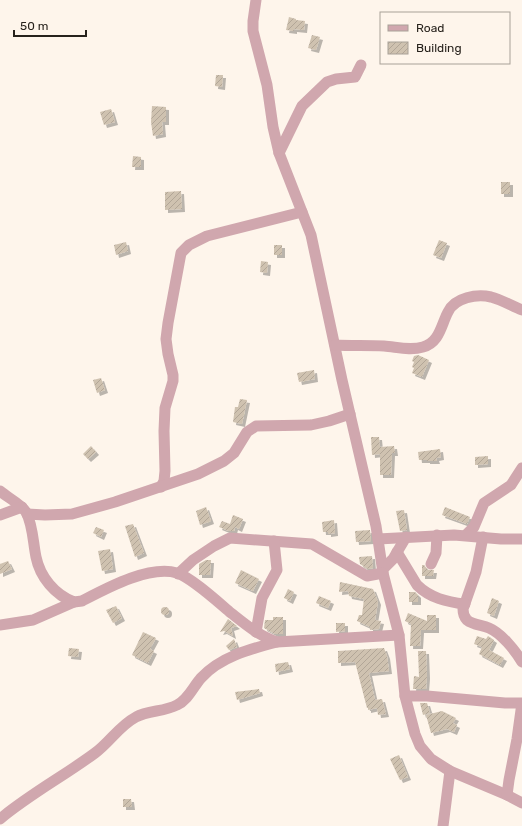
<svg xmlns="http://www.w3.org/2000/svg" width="522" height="826" viewBox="0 0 522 826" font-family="Rubik,sans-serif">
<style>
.building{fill:url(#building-hatch);filter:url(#shadow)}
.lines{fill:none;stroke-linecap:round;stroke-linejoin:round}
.street{stroke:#d0a7ae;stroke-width:11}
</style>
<defs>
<pattern id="building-hatch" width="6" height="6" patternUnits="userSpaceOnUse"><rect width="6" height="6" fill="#cfc2b0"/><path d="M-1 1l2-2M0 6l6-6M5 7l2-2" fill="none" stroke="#b2a697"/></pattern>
<filter id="shadow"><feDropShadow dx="3" dy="3" stdDeviation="0" flood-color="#0004"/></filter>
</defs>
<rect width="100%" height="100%" fill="#fef5eb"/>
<!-- building -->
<g class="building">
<path d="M289 17 296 19V20L305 21 304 30 294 29V31L286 30Z"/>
<path d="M312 35 320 37 316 50 308 48Z"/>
<path d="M216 75H223L222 87 215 86Z"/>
<path d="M152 106 166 107V122H162L163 134 153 136 151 122Z"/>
<path d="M111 109 115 122 104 125 100 112Z"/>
<path d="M133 156 141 157V167H132Z"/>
<rect x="501" y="182" width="9" height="12"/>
<path d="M181 191 182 209 165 210V192Z"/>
<path d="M439 240 447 243 441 258 433 255Z"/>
<path d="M126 242 128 251 116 255 114 245Z"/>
<rect x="274" y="245" width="8" height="10"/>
<path d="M261 261 268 262 267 273 260 272Z"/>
<path d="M418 355 429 360 422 377 412 373 414 368 412 367 414 362 412 361 414 356Z"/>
<path d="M314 370 315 379 299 382 297 373Z"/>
<path d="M101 378 105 390 97 393 93 380Z"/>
<path d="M240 399 247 400 242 424 233 422 235 407H238Z"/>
<path d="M371 437H379L380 447 394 446 395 453H392L391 475H380V454L372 455Z"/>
<path d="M91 446 96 452 88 459 83 454Z"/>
<path d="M440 449 441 457 436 458 437 461H427V460H419L418 452Z"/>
<path d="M488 456V464L475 465V457Z"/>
<path d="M206 507 211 521 200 525 196 511Z"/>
<path d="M445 507 470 517 467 524 442 515Z"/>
<path d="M404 510 407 530 400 531 396 511Z"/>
<path d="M233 515 243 519 239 529 235 527 234 531H229L219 527 222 521 230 524Z"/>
<path d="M334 520 335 533 328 534V532H323L322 522Z"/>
<path d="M133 524 144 553 135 557 125 526Z"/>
<path d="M96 527 104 530 101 537 93 533Z"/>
<path d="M370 530 371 541 356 542 355 531Z"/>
<path d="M110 549 113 569 102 571 98 551Z"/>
<path d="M372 556 373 568 368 569 360 564 359 557Z"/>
<path d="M206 560H211L210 575H199V564Z"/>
<path d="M8 561 12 569 0 574V564Z"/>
<path d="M422 565H424L428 570H434L433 576H422Z"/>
<path d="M241 570 259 579 253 591 235 583Z"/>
<path d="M340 582 373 589 378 602 375 620 381 621 379 629 370 630V627L357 621 359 615H362L364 599 349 596 348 591 339 592Z"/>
<path d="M288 589 294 592 290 601 284 598Z"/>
<path d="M409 592H415L418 595V602H409Z"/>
<path d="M319 596 331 601 328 608 316 603Z"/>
<path d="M492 598 499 601 494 616 487 613Z"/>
<path d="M116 606 122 618 113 623 106 610Z"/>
<circle cx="165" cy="611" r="4"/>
<path d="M408 613 427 621V615H436V630H421L420 646H410L411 624 405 621Z"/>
<path d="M273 617H283V634H275L264 628 265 620H273Z"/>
<path d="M228 619 237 626 231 628 233 636 224 631 220 632Z"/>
<path d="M336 623H345V631L336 632Z"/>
<path d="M143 632 156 638 150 649 154 651 148 663 132 655Z"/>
<path d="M477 636 486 639 488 636 494 640 489 650 504 658 500 665 479 654 482 647 474 644Z"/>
<path d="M234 639 237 647 229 650 226 646Z"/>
<path d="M69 648 79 649 78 657 68 656Z"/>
<path d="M384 648 387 656 389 671 369 673 375 700 382 699 386 714 378 715 377 708 368 710V708H367L355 662 338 663V651Z"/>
<path d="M418 651H426L427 676 426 689H413L414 676 419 677Z"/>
<path d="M288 662 290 669 276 672 275 664Z"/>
<path d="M259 689 260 693 237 700 235 692Z"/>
<path d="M420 703H427L430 713 423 715Z"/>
<path d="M442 711 456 718 453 723 457 725 454 732 447 729 431 733 426 715Z"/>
<path d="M399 755 408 777 400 780 390 759Z"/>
<path d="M123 799H131L132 807H123Z"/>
</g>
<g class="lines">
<!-- street -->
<g class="street">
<path d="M256 0 253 21V31L267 85 273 127 279 153 311 235 342 380 376 526 383 573 399 635 405 696 415 734 420 746 431 759 450 771 507 795 522 803"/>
<path d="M279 153 302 106 327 82 336 79 355 77 361 65"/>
<path d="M335 345C351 346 368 345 384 346 397 347 410 351 423 347 440 342 441 325 448 312 455 297 477 294 491 297 502 300 512 306 522 310"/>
<path d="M161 487 164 481 165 471 164 431 165 408 173 381V375L168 354 166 339 168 323 181 253 189 245 207 236 302 212"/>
<path d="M0 491C8 498 20 503 26 512 33 525 33 543 36 557 40 577 55 595 74 602L82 601C107 588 149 565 177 573 192 578 218 602 231 613 245 624 259 636 277 642L399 635"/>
<path d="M27 514 45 515 72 514 115 502 198 474 224 461 234 453 247 432 256 426 311 425 329 421 350 414"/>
<path d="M0 515 22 507"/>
<path d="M466 535 474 527 484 503 511 485 522 468"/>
<path d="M483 537 476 572 463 609C463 613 464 617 467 620 473 625 482 625 489 628 501 633 515 650 522 662"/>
<path d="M378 539 454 535 501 539H522"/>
<path d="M397 552 417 585C430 598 447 602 465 604"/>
<path d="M431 564 436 553 437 535"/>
<path d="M383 569 393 559 406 537"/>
<path d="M178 574 193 560 214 546 230 538 312 544 367 576 383 573"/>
<path d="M0 625 33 620 74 602"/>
<path d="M256 632 262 598 277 570 274 541"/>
<path d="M405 696H427L505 703H522L517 739 509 780 507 795"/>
<path d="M0 819C30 794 64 776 95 753 110 742 119 726 136 717 148 710 164 712 177 705 188 700 193 687 201 678 220 657 250 649 277 642"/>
<path d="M443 826 450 771"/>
</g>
</g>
<!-- legend -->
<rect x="380" y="12" width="130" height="52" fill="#fef5eb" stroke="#a8a198"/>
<rect x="388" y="25" width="20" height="6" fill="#d0a7ae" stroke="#a8a198"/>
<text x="416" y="32" font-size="12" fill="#27221c">Road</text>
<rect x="388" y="42" width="20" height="12" fill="url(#building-hatch)" stroke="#a8a198"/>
<text x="416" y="52" font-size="12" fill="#27221c">Building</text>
<!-- scale -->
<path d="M14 30v6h72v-6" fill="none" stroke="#27221c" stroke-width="2"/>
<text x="20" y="30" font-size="12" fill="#27221c" stroke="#fef5eb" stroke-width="3" paint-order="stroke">50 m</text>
</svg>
